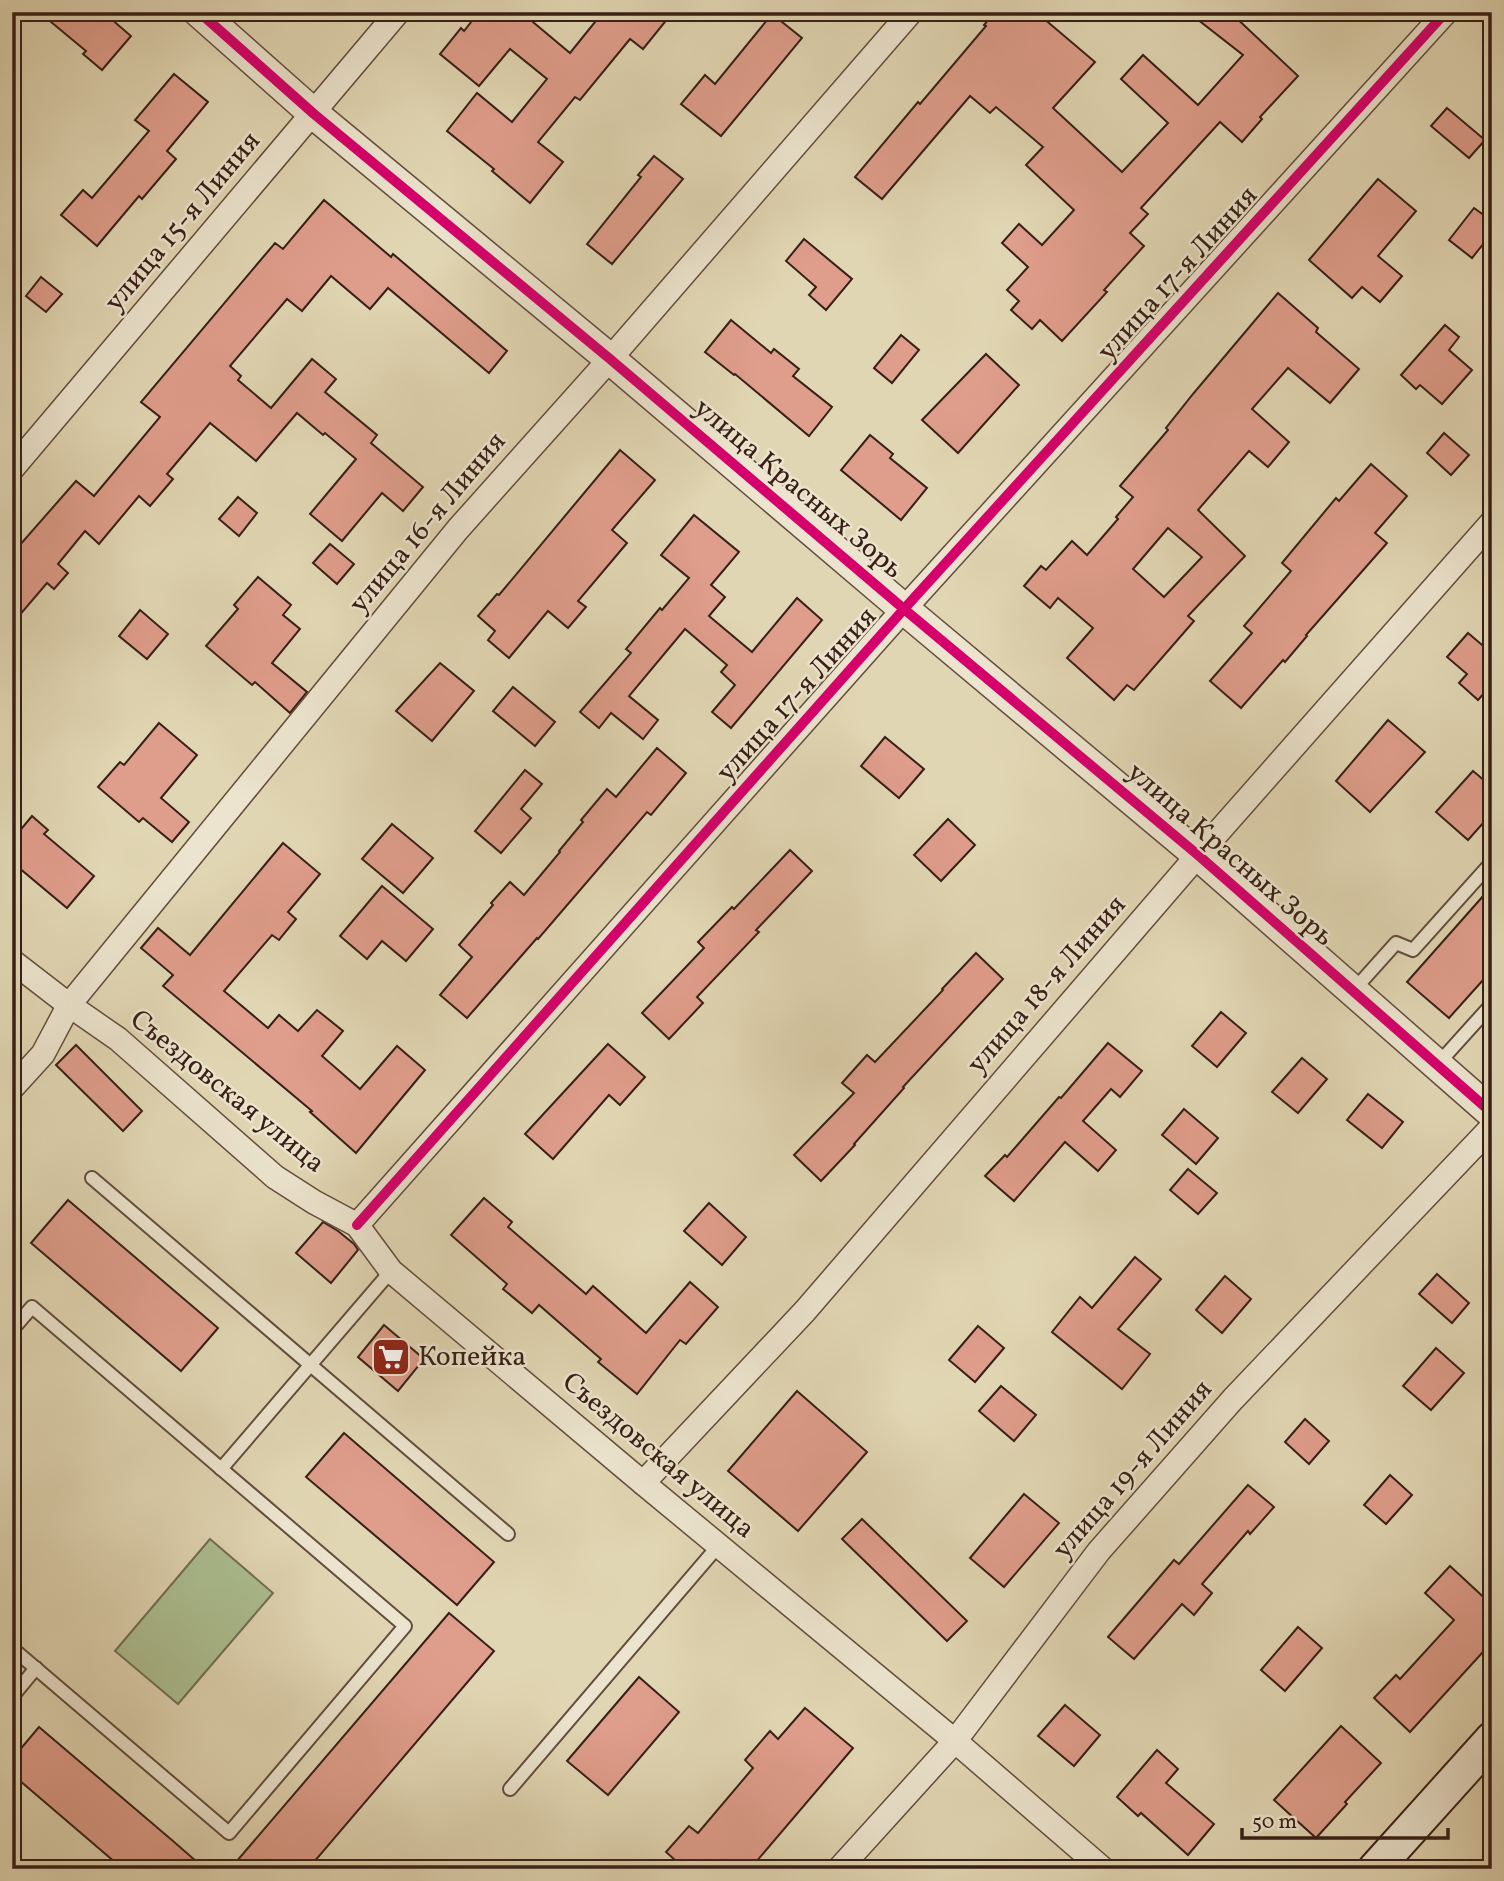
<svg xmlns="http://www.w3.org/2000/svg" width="1504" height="1881" viewBox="0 0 1504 1881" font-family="Vollkorn,serif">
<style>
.green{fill:#acbf91;stroke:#726f54;stroke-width:2}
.building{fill:#df9d8b;stroke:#371f16;stroke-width:2;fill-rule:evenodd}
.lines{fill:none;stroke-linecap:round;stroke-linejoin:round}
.service-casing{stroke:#624d3d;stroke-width:16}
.minor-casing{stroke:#624d3d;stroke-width:26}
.tertiary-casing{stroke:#624d3d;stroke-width:33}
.secondary-casing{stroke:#371f16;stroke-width:37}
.service{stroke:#ece4ce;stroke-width:12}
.minor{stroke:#ece4ce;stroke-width:23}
.tertiary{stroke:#ece4ce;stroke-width:30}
.secondary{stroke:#ece4ce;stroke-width:33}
.cycleway-casing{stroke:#ece4ce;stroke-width:15}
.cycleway{stroke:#d6006c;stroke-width:10}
.labels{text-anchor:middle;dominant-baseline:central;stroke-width:5;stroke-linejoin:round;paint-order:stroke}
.street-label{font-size:28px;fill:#371f16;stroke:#ece4ce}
.poi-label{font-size:28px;fill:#371f16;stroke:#ece4ce;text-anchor:start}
</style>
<rect width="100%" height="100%" fill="#e1d6b3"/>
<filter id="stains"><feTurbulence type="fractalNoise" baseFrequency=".00286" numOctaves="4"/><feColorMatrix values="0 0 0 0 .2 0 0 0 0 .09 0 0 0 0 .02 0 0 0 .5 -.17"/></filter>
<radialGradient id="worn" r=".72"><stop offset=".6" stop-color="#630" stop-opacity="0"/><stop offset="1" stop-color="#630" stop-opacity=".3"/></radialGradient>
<!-- green -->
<path class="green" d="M210 1539 273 1593 178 1704 115 1651Z"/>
<!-- building -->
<g class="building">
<path d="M39 12H103L131 36 102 70 83 54 86 51Z"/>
<path d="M479 12H521L570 53 603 12H673L643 49 630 39 580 100 575 97 538 142 563 162 530 203 492 171 494 169 447 131 477 93 512 122 547 79 510 49 479 86 440 54 461 28 464 31Z"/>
<path d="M995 12H1036L1095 62 1053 108 1122 172 1168 123 1121 79 1143 55 1198 105 1243 55 1188 12H1230L1298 76 1260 117 1262 119 1242 142 1220 122 1141 208 1148 214 1130 233 1144 246 1104 290 1107 292 1062 341 1040 320 1032 329 1011 310 1019 301 1007 290 1028 267 1002 243 1019 224 1042 245 1074 210 1026 165 1043 147 996 107 990 113 970 96 882 199 855 177 918 102 920 104 986 26 984 25Z"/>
<path d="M772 14 802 38 721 136 681 104 705 75 715 84Z"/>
<path d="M174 74 208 102 167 151 176 159 142 199 139 196 97 246 61 215 83 190 92 198 149 131 135 120Z"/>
<path d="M1447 108 1485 140 1469 158 1431 126Z"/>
<path d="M654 156 683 179 612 264 587 244 641 177 638 175Z"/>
<path d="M1378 179 1416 211 1378 256 1402 276 1380 302 1362 287 1352 298 1309 260Z"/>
<path d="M324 200 391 257 393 254 507 351 489 373 388 288 370 309 331 276 302 311 287 299 230 366 241 376 238 380 271 408 312 359 336 379 325 392 377 435 371 443 423 487 403 511 382 493 342 541 310 514 356 459 325 433 323 435 297 413 256 461 210 423 167 474 173 479 150 506 139 496 99 544 85 531 58 564 68 573 54 589 47 583 12 624V554L76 481 94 496 160 417 141 402 275 243 283 249Z"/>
<path d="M1474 208 1492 221V233L1472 258 1449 240Z"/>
<path d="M804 239 852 279 826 310 809 295 816 287 786 261Z"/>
<path d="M41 277 62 294 46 312 26 296Z"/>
<path d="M1278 293 1318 328 1316 332 1359 369 1330 403 1288 368 1252 409 1289 442 1268 467 1249 451 1198 510 1245 556 1188 616 1194 621 1134 690 1127 685 1114 700 1067 658 1093 628 1058 598 1050 608 1024 586 1041 566 1046 570 1072 541 1087 555 1118 519 1116 517 1133 497 1120 486 1168 430 1166 428 1193 394ZM1168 528 1202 557 1164 597 1133 569Z"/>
<path d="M731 320 771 353 774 349 799 369 793 376 832 407 809 436 735 374 734 375 705 352Z"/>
<path d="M1445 325 1459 337 1449 350 1472 370 1442 404 1420 385 1416 389 1401 375Z"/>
<path d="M901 335 919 350 892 383 874 368Z"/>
<path d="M986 354 1019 385 958 453 922 420Z"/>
<path d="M1444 433 1469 455 1451 475 1427 453Z"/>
<path d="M870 435 893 454 890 458 927 488 901 520 841 470Z"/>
<path d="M620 450 655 480 612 530 627 543 578 601 586 607 568 628 548 611 509 658 488 640 495 631 478 616 497 594 499 595Z"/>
<path d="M1371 464 1407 496 1375 533 1387 543 1306 635 1307 636 1285 662 1283 660 1241 708 1210 681 1252 633 1244 626 1291 571 1282 563 1336 498 1339 501Z"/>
<path d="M238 497 257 513 239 536 219 519Z"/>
<path d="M694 515 739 552 711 585 725 597 709 616 752 652 797 598 822 620 731 728 712 712 735 685 721 672 727 665 685 629 629 696 658 720 643 739 611 713 599 728 580 712 631 653 626 649 660 608 662 610 689 578 661 555Z"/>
<path d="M330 544 354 564 337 584 313 563Z"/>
<path d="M258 577 291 605 283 615 300 629 272 663 307 692 290 713 255 682 252 685 206 646 238 609 234 605Z"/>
<path d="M140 610 168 634 147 659 119 636Z"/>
<path d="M1468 633 1488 650 1492 647V696L1486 691 1478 700 1459 683 1467 674 1447 657Z"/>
<path d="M440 663 474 691 432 741 396 711Z"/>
<path d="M513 687 555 722 535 746 493 711Z"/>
<path d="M1388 720 1425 752 1370 812 1336 781Z"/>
<path d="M159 723 197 755 161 798 189 822 172 842 143 818 139 822 98 787 120 762 124 765Z"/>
<path d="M885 737 924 769 899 798 861 766Z"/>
<path d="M657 748 686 773 651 815 647 812 538 939 537 938 467 1018 440 995 472 957 459 945 493 905 491 903 510 882 524 895 560 852 559 851 583 822 581 820 607 789 616 797Z"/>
<path d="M525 770 542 784 521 809 531 818 501 853 475 831Z"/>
<path d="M1473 771 1492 787V813L1468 840 1436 812Z"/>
<path d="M32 816 48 830 44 834 94 876 67 908 12 862V840Z"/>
<path d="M948 819 975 845 941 881 914 855Z"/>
<path d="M392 824 433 858 403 893 362 859Z"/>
<path d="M283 843 320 874 288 912 296 919 279 940 272 935 224 991 268 1028 279 1015 298 1031 317 1010 343 1031 322 1056 360 1089 397 1046 425 1070 356 1153 310 1112 312 1111 163 986 173 975 141 948 158 928 190 955Z"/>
<path d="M790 850 812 871 756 930 759 932 697 997 703 1003 669 1039 642 1013 704 948 698 942 732 907 734 909Z"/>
<path d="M382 886 433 929 406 961 382 941 367 959 340 936Z"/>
<path d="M1492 886V970L1449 1018 1407 982Z"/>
<path d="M976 953 1003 979 903 1087 904 1088 854 1144 855 1145 821 1181 794 1155 854 1093 842 1083 867 1055 875 1062 943 990 942 989Z"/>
<path d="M1221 1012 1246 1033 1217 1067 1192 1046Z"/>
<path d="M1108 1043 1142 1071 1120 1097 1111 1089 1083 1121 1116 1150 1098 1171 1065 1142 1014 1201 985 1176 1005 1155 1007 1157 1059 1097 1061 1098Z"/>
<path d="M608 1044 645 1077 620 1105 609 1095 553 1159 525 1134Z"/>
<path d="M76 1045 142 1111 123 1131 56 1065Z"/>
<path d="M1302 1058 1327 1079 1298 1113 1272 1092Z"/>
<path d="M1368 1094 1403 1122 1382 1148 1347 1120Z"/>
<path d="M1184 1109 1218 1138 1196 1164 1162 1135Z"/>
<path d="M1188 1169 1217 1193 1198 1214 1170 1190Z"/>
<path d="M484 1198 512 1222 508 1227 586 1294 593 1286 646 1333 690 1282 718 1307 686 1344 680 1340 637 1394 598 1362 601 1359 539 1305 532 1313 503 1289 507 1284 451 1235Z"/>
<path d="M68 1200 218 1328 181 1371 31 1243Z"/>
<path d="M709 1203 746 1237 722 1265 684 1231Z"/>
<path d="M323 1222 338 1231 354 1244 358 1250 331 1283 296 1253Z"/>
<path d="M1135 1257 1161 1279 1118 1329 1150 1354 1122 1389 1052 1332 1080 1297 1092 1308Z"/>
<path d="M1437 1274 1469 1303 1452 1323 1419 1294Z"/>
<path d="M1225 1276 1251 1299 1222 1333 1196 1310Z"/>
<path d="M384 1325 424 1359 398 1391 358 1357Z"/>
<path d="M978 1326 1004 1348 975 1382 949 1360Z"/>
<path d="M1436 1348 1464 1373 1431 1410 1403 1386Z"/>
<path d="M1001 1386 1036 1415 1014 1441 979 1411Z"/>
<path d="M797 1391 867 1452 798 1531 728 1471Z"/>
<path d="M1305 1419 1329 1441 1309 1464 1285 1442Z"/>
<path d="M344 1433 494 1562 457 1605 306 1477Z"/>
<path d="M1390 1475 1412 1495 1386 1524 1364 1505Z"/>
<path d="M1248 1485 1274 1507 1250 1534 1248 1531 1202 1584 1212 1593 1194 1615 1182 1604 1134 1659 1108 1637 1174 1560 1179 1564Z"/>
<path d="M1024 1494 1059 1523 1004 1587 970 1558Z"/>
<path d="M862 1519 967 1621 947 1641 842 1539Z"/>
<path d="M1450 1566 1492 1605V1642L1410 1732 1374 1698 1396 1675 1400 1679 1454 1620 1425 1593Z"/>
<path d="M449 1613 494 1651 308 1869H230Z"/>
<path d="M1298 1627 1322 1648 1285 1691 1261 1670Z"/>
<path d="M639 1677 679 1712 608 1795 567 1761Z"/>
<path d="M1065 1705 1100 1735 1074 1766 1038 1736Z"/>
<path d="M805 1708 853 1748 750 1869H685L666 1852 689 1826 698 1833 753 1768 745 1760 770 1731 778 1739Z"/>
<path d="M1341 1726 1381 1763 1345 1802 1347 1804 1316 1838 1274 1800Z"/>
<path d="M39 1727 173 1841 205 1869H123L12 1774V1759Z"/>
<path d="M1157 1750 1178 1769 1166 1783 1214 1824 1188 1855 1141 1813 1138 1816 1117 1797Z"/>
</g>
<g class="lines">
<defs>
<g id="service">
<path d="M1353 991 1396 943 1413 950 1492 862"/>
<path d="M1437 1065 1492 1004"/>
<path d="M92 1178 508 1534"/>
<path d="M12 1330 32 1307 405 1626 229 1833 12 1648"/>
<path d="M221 1469 391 1271"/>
<path d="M12 1697 36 1668"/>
<path d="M510 1789 719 1545"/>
</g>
<g id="minor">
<path d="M12 469 398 12"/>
<path d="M12 961 69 1005 118 1039 275 1177 314 1202 357 1225 391 1271 643 1483 955 1741 1103 1869"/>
<path d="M12 1088 43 1054 69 1005 458 529 610 359 911 12"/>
<path d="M357 1225 904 609 1446 12"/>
<path d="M643 1483 805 1311 1198 855 1492 522"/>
<path d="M839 1869 955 1741 1099 1551 1233 1399 1492 1127"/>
</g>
<path id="tertiary" d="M199 12 314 114 610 359 904 609 1198 855 1492 1113"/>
<path id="secondary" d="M1375 1869 1492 1739"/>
</defs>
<!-- service casing -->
<use href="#service" class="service-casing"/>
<!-- minor casing -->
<use href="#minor" class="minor-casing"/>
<!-- tertiary casing -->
<use href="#tertiary" class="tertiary-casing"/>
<!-- secondary casing -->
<use href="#secondary" class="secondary-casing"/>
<!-- service -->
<use href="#service" class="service"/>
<!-- minor -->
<use href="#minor" class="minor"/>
<!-- tertiary -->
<use href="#tertiary" class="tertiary"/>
<!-- secondary -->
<use href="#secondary" class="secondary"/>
<defs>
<g id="cycleway">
<path d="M199 12 314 114 610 359 904 609 1198 855 1492 1113"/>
<path d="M357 1225 904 609 1446 12"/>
</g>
</defs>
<!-- cycleway casing -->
<use href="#cycleway" class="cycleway-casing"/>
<!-- cycleway -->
<use href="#cycleway" class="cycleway"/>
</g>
<!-- icons -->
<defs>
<symbol id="supermarket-square" viewBox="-11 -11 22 22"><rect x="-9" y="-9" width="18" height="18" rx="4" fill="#8f2418" stroke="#ece4ce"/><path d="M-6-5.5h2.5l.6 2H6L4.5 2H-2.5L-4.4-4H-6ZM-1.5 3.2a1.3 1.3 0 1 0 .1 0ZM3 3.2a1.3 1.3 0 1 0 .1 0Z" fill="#fff"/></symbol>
</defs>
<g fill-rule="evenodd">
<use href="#supermarket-square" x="369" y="1335" width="44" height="44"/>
</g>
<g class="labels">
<!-- street labels -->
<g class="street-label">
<text transform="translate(183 222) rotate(-50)">улица 15-я Линия</text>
<text transform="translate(1178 274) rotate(-48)">улица 17-я Линия</text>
<text transform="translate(798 489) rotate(40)">улица Красных Зорь</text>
<text transform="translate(428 523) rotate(-50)">улица 16-я Линия</text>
<text transform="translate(797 695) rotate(-48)">улица 17-я Линия</text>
<text transform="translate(1230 855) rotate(41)">улица Красных Зорь</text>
<text transform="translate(1047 985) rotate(-49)">улица 18-я Линия</text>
<text transform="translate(227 1092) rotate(39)">Съездовская улица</text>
<text transform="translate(658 1456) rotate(40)">Съездовская улица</text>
<text transform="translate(1133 1470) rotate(-49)">улица 19-я Линия</text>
</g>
<!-- poi labels -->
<g class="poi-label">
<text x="418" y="1357">Копейка</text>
</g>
</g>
<!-- margin -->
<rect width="1504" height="1881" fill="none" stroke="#e1d6b3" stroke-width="42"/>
<rect x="14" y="14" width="1476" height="1853" fill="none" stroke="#371f16" stroke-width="3.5"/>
<rect x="21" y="21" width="1462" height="1839" fill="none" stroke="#371f16" stroke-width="2"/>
<!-- scale -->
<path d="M1242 1828v10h206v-10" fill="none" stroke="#371f16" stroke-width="3.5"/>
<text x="1252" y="1828" font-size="21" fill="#371f16" stroke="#ece4ce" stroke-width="5" paint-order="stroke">50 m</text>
<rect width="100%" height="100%" filter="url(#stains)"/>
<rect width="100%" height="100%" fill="url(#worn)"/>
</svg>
